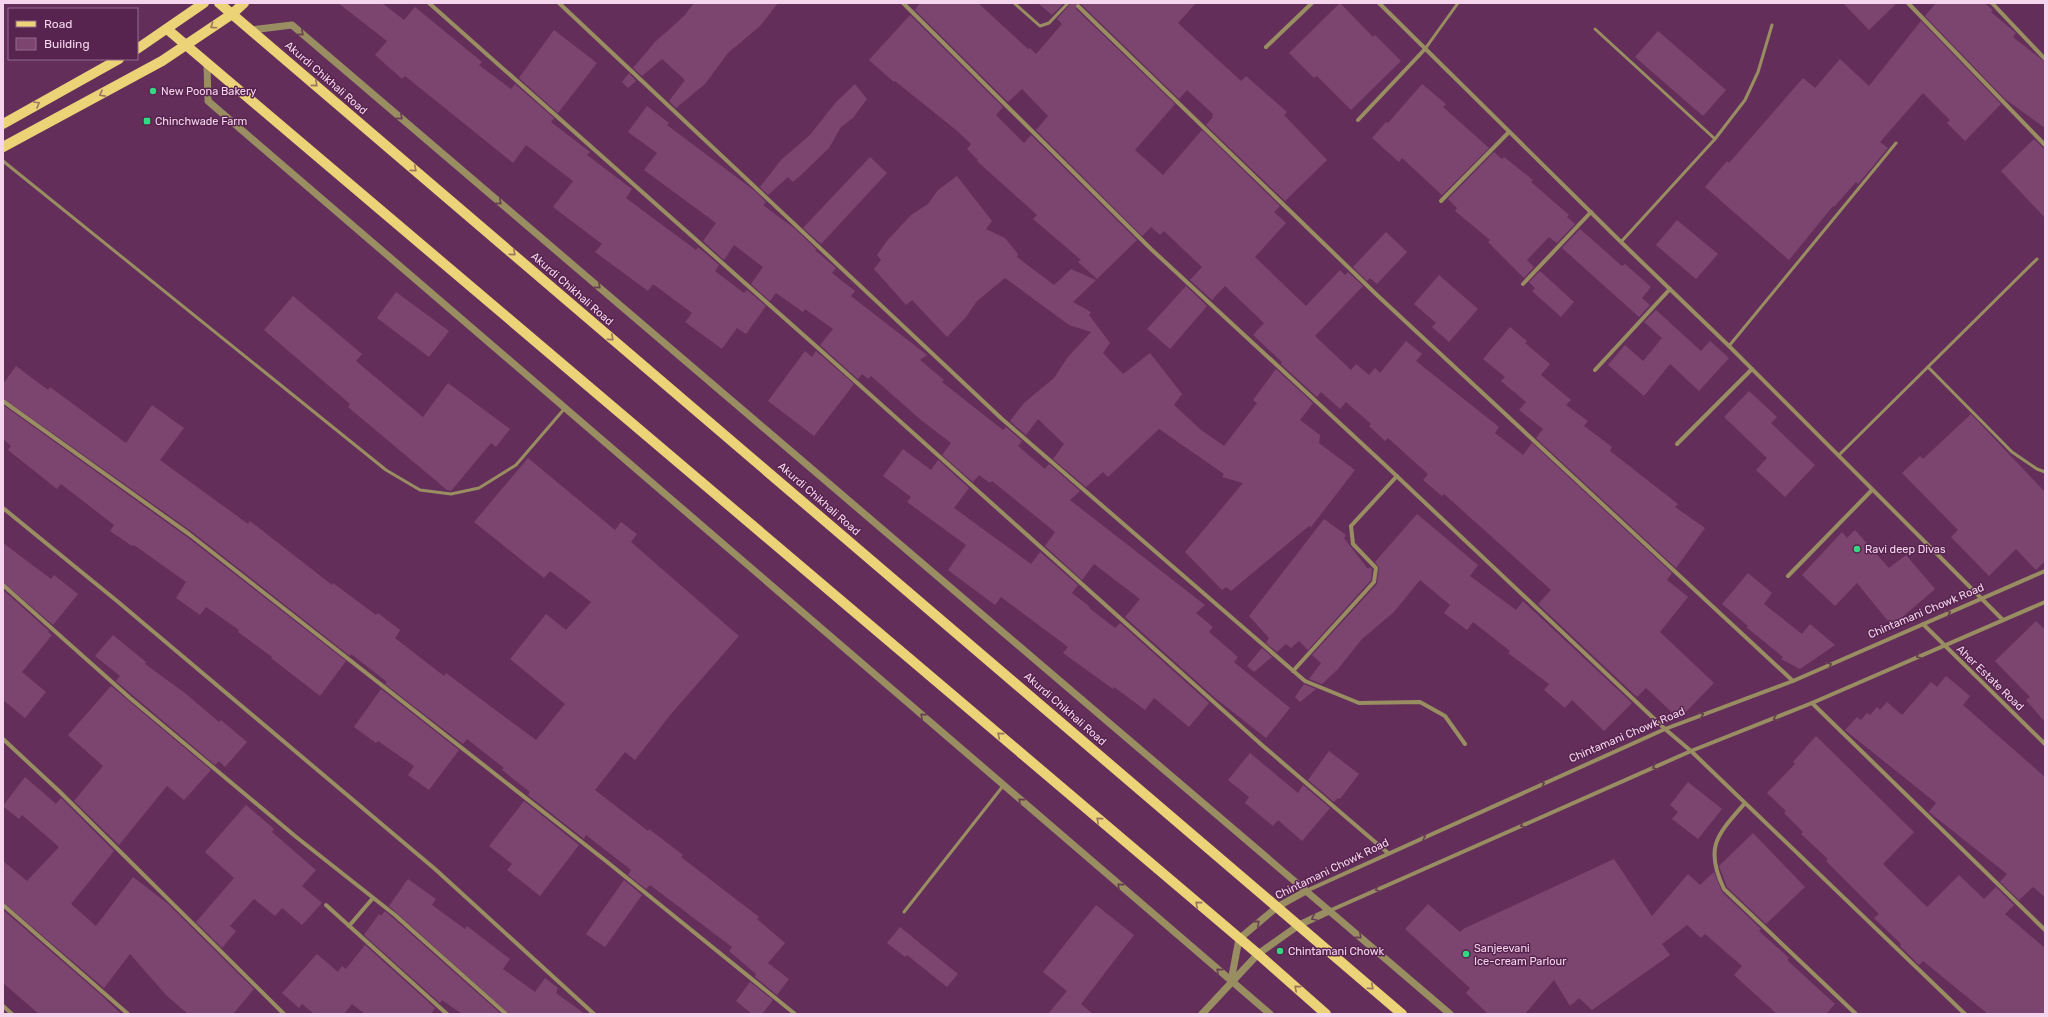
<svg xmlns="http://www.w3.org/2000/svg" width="2048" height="1017" viewBox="0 0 2048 1017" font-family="Rubik,sans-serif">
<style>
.building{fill:#7b4570}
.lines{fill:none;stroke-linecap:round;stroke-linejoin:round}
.service{stroke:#998d62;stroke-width:3}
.minor{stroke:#998d62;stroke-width:4}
.tertiary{stroke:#998d62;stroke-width:7}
.primary{stroke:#ecd377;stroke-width:10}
.oneway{stroke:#9a7361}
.oneway2{stroke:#683e54}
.poi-dot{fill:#33d881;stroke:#57244f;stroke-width:1.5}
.labels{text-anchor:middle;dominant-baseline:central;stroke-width:3;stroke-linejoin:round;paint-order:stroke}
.street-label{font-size:11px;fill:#f5d5ed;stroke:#57244f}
.poi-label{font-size:11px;fill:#f5d5ed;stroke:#57244f;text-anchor:start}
</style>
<rect width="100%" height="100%" fill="#632f5a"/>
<!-- building -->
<g class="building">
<path d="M338 3H382L404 20 415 7 482 62 479 65 511 89 515 84 554 118 551 122 590 152 587 155 632 189 626 198 696 250 698 247 719 265 715 271 744 293 747 290 766 306 746 334 737 328 722 349 685 322 692 313 653 284 648 291 595 252 602 244 553 207 573 181 526 145 513 163 405 76 402 79 375 55 387 41Z"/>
<path d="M694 3H778L760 26 728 53 705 84 676 108 669 101 685 80 662 59 642 76 633 68 655 42 684 16Z"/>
<path d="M920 3H978L1028 49 1030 48 1036 54 1062 24 1057 19 1071 3H1076V9L1175 104 1135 150 1163 175 1202 130 1280 206 1274 212 1286 223 1255 257 1306 306 1340 270 1345 275 1348 272 1363 286 1315 336 1351 370 1356 364 1369 375 1375 368 1380 373 1406 341 1422 354 1416 361 1499 427 1495 433 1523 455 1532 443 1672 573 1667 580 1688 597 1660 632 1714 683 1679 719 1646 688 1637 697 1538 604 1551 590 1444 494 1442 496 1423 480 1428 474 1388 438 1385 441 1369 426 1371 424 1346 402 1340 409 1321 392 1317 397 1281 364 1282 362 1253 335 1264 323 1225 286 1212 300 1190 280 1202 267 1164 231 1160 235 1151 227 1142 236 1036 130 1048 116 1022 89 1008 102 915 10Z"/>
<path d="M1038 3H1064L1052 15Z"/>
<path d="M1080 3H1196L1178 23 1241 81 1246 76 1287 112 1284 115 1327 160 1285 201 1206 125 1213 117 1212 116 1213 114 1187 90 1179 99Z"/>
<path d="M1340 3 1373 37 1375 35 1401 61 1351 110 1317 76 1314 78 1289 53Z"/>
<path d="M1843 3H1897L1869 30Z"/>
<path d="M1936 3H1984L1993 10 1991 12 2016 33 2013 37 2045 62V128L2005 99 1925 16Z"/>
<path d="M910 15 1003 107 996 115 1024 143 1031 135 1137 240 1097 279 1078 262 1081 260 1033 219 1037 215 977 161 978 160 967 149 971 144 956 130 895 81 894 82 869 60Z"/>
<path d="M1921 21 2001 104 1965 141 1947 123 1950 120 1923 93 1880 142 1888 148 1858 184 1856 182 1834 207 1833 206 1789 260 1705 187 1727 161 1729 163 1803 78 1815 88 1840 59 1869 86Z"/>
<path d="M554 30 597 63 558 113 519 78Z"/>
<path d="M1658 31 1726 90 1703 116 1635 57Z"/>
<path d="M629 73 636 81 628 88 622 82Z"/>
<path d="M855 84 867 99 853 118 841 127 829 148 800 176 793 182 788 177 768 195 760 187 781 160 810 135 836 102Z"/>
<path d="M1422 84 1446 104 1443 107 1489 148 1442 195 1402 158 1399 162 1372 138 1386 122 1388 123Z"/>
<path d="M647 106 669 123 667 125 755 191 766 202 763 205 794 228 816 249 815 250 836 268 832 273 855 291 851 296 927 355 920 360 944 380 942 382 1003 430 1006 427 1022 441 1018 446 1045 469 1049 464 1080 491 1070 500 1205 605 1196 613 1213 627 1209 632 1238 657 1234 662 1290 708 1266 738 1214 697 1125 617 1140 599 1094 564 1082 580 1045 546 1055 532 992 481 990 483 979 475 973 482 942 455 951 443 921 420 871 376 868 379 862 374 858 379 820 345 833 329 805 309 803 312 776 293 770 301 751 284 763 267 734 245 724 260 703 241 716 223 644 170 657 153 628 132Z"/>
<path d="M2034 139 2045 150V218L2001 171Z"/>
<path d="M1494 152 1502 159 1504 157 1533 180 1531 182 1569 215 1567 217 1575 224 1557 243 1549 237 1527 260 1534 267 1524 278 1488 242 1490 240 1455 211 1457 208 1448 199Z"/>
<path d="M870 157 887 173 821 244 803 228Z"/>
<path d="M957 176 992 221 986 229 1005 238 1018 254 1017 257 1054 285 1071 269 1096 280 1073 302 1091 312 1089 315 1110 343 1103 353 1123 374 1150 353 1182 394 1174 405 1201 430 1224 446 1257 403 1253 400 1276 369 1313 403 1300 420 1320 435 1319 443 1355 470 1311 527 1309 526 1231 591 1226 587 1222 590 1185 552 1243 483 1222 477 1224 474 1159 429 1108 477 1103 472 1086 487 1053 459 1064 444 1038 419 1026 435 1010 421 1024 403 1054 378 1068 357 1091 332 1069 325 1005 278 977 301 966 317 947 337 912 300 906 305 874 269 881 260 877 255 886 242 911 215 928 204 938 190Z"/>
<path d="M1677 220 1718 254 1696 279 1656 245Z"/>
<path d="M1580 229 1622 266 1625 264 1651 287 1642 298 1650 305 1639 317 1562 248Z"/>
<path d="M1386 232 1407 252 1377 284 1370 278 1367 281 1353 267Z"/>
<path d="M1540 271 1574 302 1561 317 1532 291 1535 288 1529 282Z"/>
<path d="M1439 275 1478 309 1449 342 1432 327 1436 323 1414 304Z"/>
<path d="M1186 286 1207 306 1170 349 1147 329Z"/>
<path d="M396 292 449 331 429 357 377 318Z"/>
<path d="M293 296 362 354 356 361 423 417 448 383 510 429 496 447 491 443 451 491 447 490 348 407 350 404 264 330Z"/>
<path d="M1656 310 1701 351 1710 341 1729 358 1699 391 1670 364 1644 396 1608 365 1625 345 1643 361 1662 338 1644 322Z"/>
<path d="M1510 327 1527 341 1525 343 1550 364 1541 375 1571 400 1566 405 1588 421 1584 426 1612 447 1610 451 1678 504 1675 507 1705 528 1676 568 1536 438 1543 429 1519 410 1526 402 1501 381 1505 377 1483 359Z"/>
<path d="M805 351 812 357 816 351 854 384 814 436 768 401Z"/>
<path d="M16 366 48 390 50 387 126 443 152 405 184 428 160 460 248 524 250 521 332 585 333 583 376 615 378 613 400 630 395 638 444 676 446 673 536 740 565 704 510 659 546 614 566 630 591 602 550 571 544 578 474 522 528 458 615 530 621 522 637 534 631 542 739 636 671 714 635 760 625 752 595 790 648 831 649 829 683 855 681 857 759 917 757 919 785 943 768 963 789 979 777 995 755 977 756 974 729 951 732 947 650 885 646 889 628 875 631 870 586 835 584 839 528 795 530 792 502 770 504 768 467 739 463 744 385 684 387 682 351 654 350 656 191 531 3 398V384Z"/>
<path d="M1749 391 1777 417 1771 423 1815 465 1785 497 1756 470 1767 458 1724 417Z"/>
<path d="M3 405 187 537 346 661 320 696 271 658 272 657 238 632 239 630 206 607 200 615 176 598 186 582 134 545 132 546 110 531 114 525 61 484 57 489 8 450 11 446 3 439Z"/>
<path d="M1971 414 2045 492V561L2036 570 2016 549 1989 576 1951 537 1958 530 1902 473 1920 456 1923 459Z"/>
<path d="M903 449 931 470 938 460 969 488 954 508 1031 564 1040 552 1078 585 1072 593 1090 607 1089 608 1115 628 1120 623 1209 703 1189 727 1154 698 1145 710 1114 687 1113 689 1063 653 1068 647 1001 597 995 605 948 570 966 545 907 502 911 497 883 476Z"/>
<path d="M1417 514 1478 565 1470 576 1516 610 1523 601 1632 703 1604 731 1572 700 1565 708 1544 690 1549 684 1508 653 1510 651 1473 622 1467 630 1444 613 1450 605 1420 580 1394 612 1362 639 1338 669 1322 684 1309 679 1321 663 1312 655 1377 584 1379 567 1375 562Z"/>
<path d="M1324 519 1346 535 1344 538 1368 569 1370 567 1372 569 1371 580 1308 650 1299 641 1291 648 1286 644 1277 652 1266 643 1269 638 1249 616Z"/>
<path d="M1855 530 1889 568 1906 555 1935 589 1892 626 1857 583 1835 606 1802 575 1842 532 1847 538Z"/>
<path d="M3 543 51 579 54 575 78 594 53 625 3 582Z"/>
<path d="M1748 573 1772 593 1764 604 1802 634 1810 624 1835 645 1800 669 1781 659 1783 657 1746 627 1748 626 1722 604Z"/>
<path d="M3 590 49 631 48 632 52 635 22 672 46 692 25 718 3 700Z"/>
<path d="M2036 621 2045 630V722L2026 700 2030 697 1995 661Z"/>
<path d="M113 635 146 662 145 664 185 693 219 722 221 720 247 742 225 767 219 761 215 765 116 681 120 676 95 656Z"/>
<path d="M1262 648 1272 657 1254 672 1247 666Z"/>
<path d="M1946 676 1970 696 1963 705 2045 777V897L2033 887 2019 900 2000 882 2007 874 1929 812 1936 803 1845 730 1857 717 1861 720 1867 713 1870 715 1877 707 1880 710 1887 702 1902 715 1931 682 1937 687Z"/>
<path d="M1304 684 1316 689 1300 702 1295 697Z"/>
<path d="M111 686 211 770 184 800 167 786 119 845 74 801 103 766 68 735Z"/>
<path d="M381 689 459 750 429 790 408 775 414 766 378 741 376 743 354 727Z"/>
<path d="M1816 736 1914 832 1883 864 1927 907 1959 875 1984 899 1996 887 2014 905 2005 914 2045 948V1014H1988L1923 961 1919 965 1900 946 1901 944 1874 918 1879 914 1826 861 1828 859 1801 834 1803 832 1784 813 1786 811 1767 793 1795 764 1793 762Z"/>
<path d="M1329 751 1359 774 1340 799 1338 798 1334 802 1308 780Z"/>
<path d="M1250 753 1298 793 1303 785 1330 808 1302 841 1278 820 1273 826 1245 803 1249 797 1228 780Z"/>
<path d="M25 777 56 804 61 798 114 851 71 904 96 926 133 877 167 903 254 989 233 1014H188L167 996 130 954 104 988 3 902V861L27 881 59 847 22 815 19 819 3 806Z"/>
<path d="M1688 782 1722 809 1698 839 1672 819 1678 812 1670 805Z"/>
<path d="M524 801 579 845 540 896 507 870 512 864 489 846Z"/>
<path d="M246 805 274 829 272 832 316 870 302 886 322 903 302 925 282 908 275 916 254 899 230 926 236 931 222 948 196 922 234 878 205 852Z"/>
<path d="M1753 833 1805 887 1766 924 1727 887 1719 866Z"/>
<path d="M1614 859 1652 916 1688 874 1700 885 1714 872 1722 892 1761 929 1759 931 1789 958 1787 960 1835 1004 1826 1014H1777L1734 975 1742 966 1705 934 1701 938 1687 925 1662 944 1670 955 1592 1010 1579 998 1570 1006 1554 980 1525 1014H1488L1466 993 1470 988 1405 929 1428 904 1460 932 1463 929Z"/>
<path d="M408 879 436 899 432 905 465 929 467 926 510 959 503 969 535 992 545 978 558 988 556 993 585 1014H509L389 906Z"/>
<path d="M624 880 642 895 605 947 586 934Z"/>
<path d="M1096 905 1134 935 1081 1004 1093 1014H1048L1067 991 1043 972Z"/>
<path d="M3 910 100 994 121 1014H39L3 983Z"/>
<path d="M385 911 393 918 501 1014H462L442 1000 440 1003 364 935 379 914 381 916Z"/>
<path d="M900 927 958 974 947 987 907 955 905 957 887 943Z"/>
<path d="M365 945 435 1008 431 1014H365L352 1004 344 1014H314L302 1004 299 1008 282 993 317 954 338 972 342 966 346 969Z"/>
<path d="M750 982 773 1000 762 1014H752L736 1001Z"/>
</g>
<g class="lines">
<!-- service -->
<g class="service">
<path d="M1014 3 1040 26 1049 23 1068 3"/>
<path d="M1595 29 1715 139"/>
<path d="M1425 49 1458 3"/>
<path d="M3 161 386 470 420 490 451 494 479 488 516 465 565 408"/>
<path d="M1621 242 1715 139 1745 100 1758 72 1772 25"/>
<path d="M1729 346 1896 143"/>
<path d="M1928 367 2012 452 2037 469 2045 472"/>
<path d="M1839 455 2037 259"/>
<path d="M904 912 1003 786"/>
</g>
<!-- minor -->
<g class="minor">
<path d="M429 3 817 347 1263 746 1388 853"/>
<path d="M559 3 1002 419 1305 681 1359 703 1420 702 1445 716 1465 744"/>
<path d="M903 3 1151 249 1385 465 1665 729 1691 751 1965 1014"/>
<path d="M1379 3 1621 242 1729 346 2003 620"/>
<path d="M1908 3 2045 145"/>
<path d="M1992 3 2045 59"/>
<path d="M1078 6 1378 296 1793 681"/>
<path d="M1266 47 1312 3"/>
<path d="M1358 120 1425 49"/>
<path d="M1441 201 1509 132"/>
<path d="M1523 284 1591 212"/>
<path d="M1595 370 1670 289"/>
<path d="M3 401 189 534 606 861 795 1014"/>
<path d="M1677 444 1752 369"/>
<path d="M3 508 117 601 435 869 594 1014"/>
<path d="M1788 576 1872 490"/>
<path d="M3 585 130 698 295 836 395 915 506 1014"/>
<path d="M1923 624 2045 744"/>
<path d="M1293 671 1374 582 1376 568 1353 544 1351 526 1397 476"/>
<path d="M1812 703 2045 930"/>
<path d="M3 739 60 792 284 1014"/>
<path d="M1745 803C1717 835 1704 847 1724 889L1856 1014"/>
<path d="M1306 891 1665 729 1793 681 2045 571"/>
<path d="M3 905 128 1014"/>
<path d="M326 905 447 1014"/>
<path d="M1329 911 1691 751 1812 703 2045 602"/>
<path d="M349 926 373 898"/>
<path d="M3 1006 12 1014"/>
</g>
<!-- tertiary -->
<g class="tertiary">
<path d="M251 30 292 25 1450 1014"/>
<path d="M207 64 208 101 1270 1014"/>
<path d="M1231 981 1239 939 1277 907 1306 891"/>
<path d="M1202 1014 1258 954 1299 925 1329 911"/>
</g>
<!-- primary -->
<g class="primary">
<path d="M219 3 1402 1014"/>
<path d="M167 29 1258 954 1326 1014"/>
<path d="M137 49 204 3"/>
<path d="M3 124 119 59"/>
<path d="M3 147 162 61 232 14 244 3"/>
</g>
</g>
<!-- one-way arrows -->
<defs><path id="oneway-chevron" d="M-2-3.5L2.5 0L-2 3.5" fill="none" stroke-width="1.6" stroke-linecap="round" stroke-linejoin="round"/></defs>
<g class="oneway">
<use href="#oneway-chevron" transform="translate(213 26) rotate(146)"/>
<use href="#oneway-chevron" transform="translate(315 84) rotate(41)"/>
<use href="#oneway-chevron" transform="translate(102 94) rotate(152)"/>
<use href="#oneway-chevron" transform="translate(37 104) rotate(-30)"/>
<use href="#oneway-chevron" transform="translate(414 169) rotate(41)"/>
<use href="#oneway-chevron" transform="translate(513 253) rotate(41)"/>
<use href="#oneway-chevron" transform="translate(611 338) rotate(41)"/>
<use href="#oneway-chevron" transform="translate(1000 735) rotate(-140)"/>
<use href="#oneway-chevron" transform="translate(1099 820) rotate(-140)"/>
<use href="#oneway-chevron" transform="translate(1198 904) rotate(-140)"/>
<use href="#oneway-chevron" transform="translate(1371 987) rotate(41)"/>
<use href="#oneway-chevron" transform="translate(1297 988) rotate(-139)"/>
</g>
<g class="oneway2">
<use href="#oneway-chevron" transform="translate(301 33) rotate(41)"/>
<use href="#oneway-chevron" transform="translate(400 117) rotate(41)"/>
<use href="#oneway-chevron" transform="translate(499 202) rotate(41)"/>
<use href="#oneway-chevron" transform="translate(598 286) rotate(41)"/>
<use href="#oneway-chevron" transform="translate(1948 613) rotate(-23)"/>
<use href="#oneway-chevron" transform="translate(1919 656) rotate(156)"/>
<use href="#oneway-chevron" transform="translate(1829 665) rotate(-24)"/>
<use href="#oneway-chevron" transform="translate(1701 715) rotate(-21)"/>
<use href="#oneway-chevron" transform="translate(923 716) rotate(-139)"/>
<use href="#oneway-chevron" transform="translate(1776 718) rotate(159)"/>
<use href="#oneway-chevron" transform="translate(1655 767) rotate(156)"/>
<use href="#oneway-chevron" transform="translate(1542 784) rotate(-24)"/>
<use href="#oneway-chevron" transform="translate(1021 801) rotate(-139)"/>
<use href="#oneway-chevron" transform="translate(1523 825) rotate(156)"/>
<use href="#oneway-chevron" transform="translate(1423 837) rotate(-24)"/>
<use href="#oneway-chevron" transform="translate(1120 886) rotate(-139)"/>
<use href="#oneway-chevron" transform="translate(1378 889) rotate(157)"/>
<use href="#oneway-chevron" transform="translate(1314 918) rotate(155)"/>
<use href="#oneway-chevron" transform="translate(1257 923) rotate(-40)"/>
<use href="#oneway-chevron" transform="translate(1359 936) rotate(41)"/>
<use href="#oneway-chevron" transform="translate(1219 971) rotate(-139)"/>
</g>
<!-- markers -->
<g class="poi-dot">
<circle cx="153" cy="91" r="4"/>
<rect x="143" y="117" width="8" height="8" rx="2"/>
<circle cx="1857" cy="549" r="4"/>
<circle cx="1280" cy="951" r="4"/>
<circle cx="1466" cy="954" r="4"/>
</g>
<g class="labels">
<!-- street labels -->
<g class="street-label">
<text transform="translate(326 78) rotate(41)">Akurdi Chikhali Road</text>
<text transform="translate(572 289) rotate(41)">Akurdi Chikhali Road</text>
<text transform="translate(819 499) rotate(41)">Akurdi Chikhali Road</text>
<text transform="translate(1926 611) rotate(-23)">Chintamani Chowk Road</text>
<text transform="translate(1990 678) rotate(44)">Aher Estate Road</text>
<text transform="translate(1065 709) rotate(41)">Akurdi Chikhali Road</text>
<text transform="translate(1627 735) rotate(-23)">Chintamani Chowk Road</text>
<text transform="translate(1332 869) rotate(-26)">Chintamani Chowk Road</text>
</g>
<!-- poi labels -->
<g class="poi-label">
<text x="161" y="91">New Poona Bakery</text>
<text x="155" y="121">Chinchwade Farm</text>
<text x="1865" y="549">Ravi deep Divas</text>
<text x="1474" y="948">Sanjeevani<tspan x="1474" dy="13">Ice-cream Parlour</tspan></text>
<text x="1288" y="951">Chintamani Chowk</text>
</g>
</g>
<!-- border -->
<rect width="2048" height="1017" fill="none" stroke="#f5d5ed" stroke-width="8"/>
<!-- legend -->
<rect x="8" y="8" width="130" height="52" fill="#57244f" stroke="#966b8e"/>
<rect x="16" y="21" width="20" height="6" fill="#ecd377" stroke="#966b8e"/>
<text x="44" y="28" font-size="12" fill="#f5d5ed">Road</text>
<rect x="16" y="38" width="20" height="12" fill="#7b4570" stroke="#966b8e"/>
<text x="44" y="48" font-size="12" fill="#f5d5ed">Building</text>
</svg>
